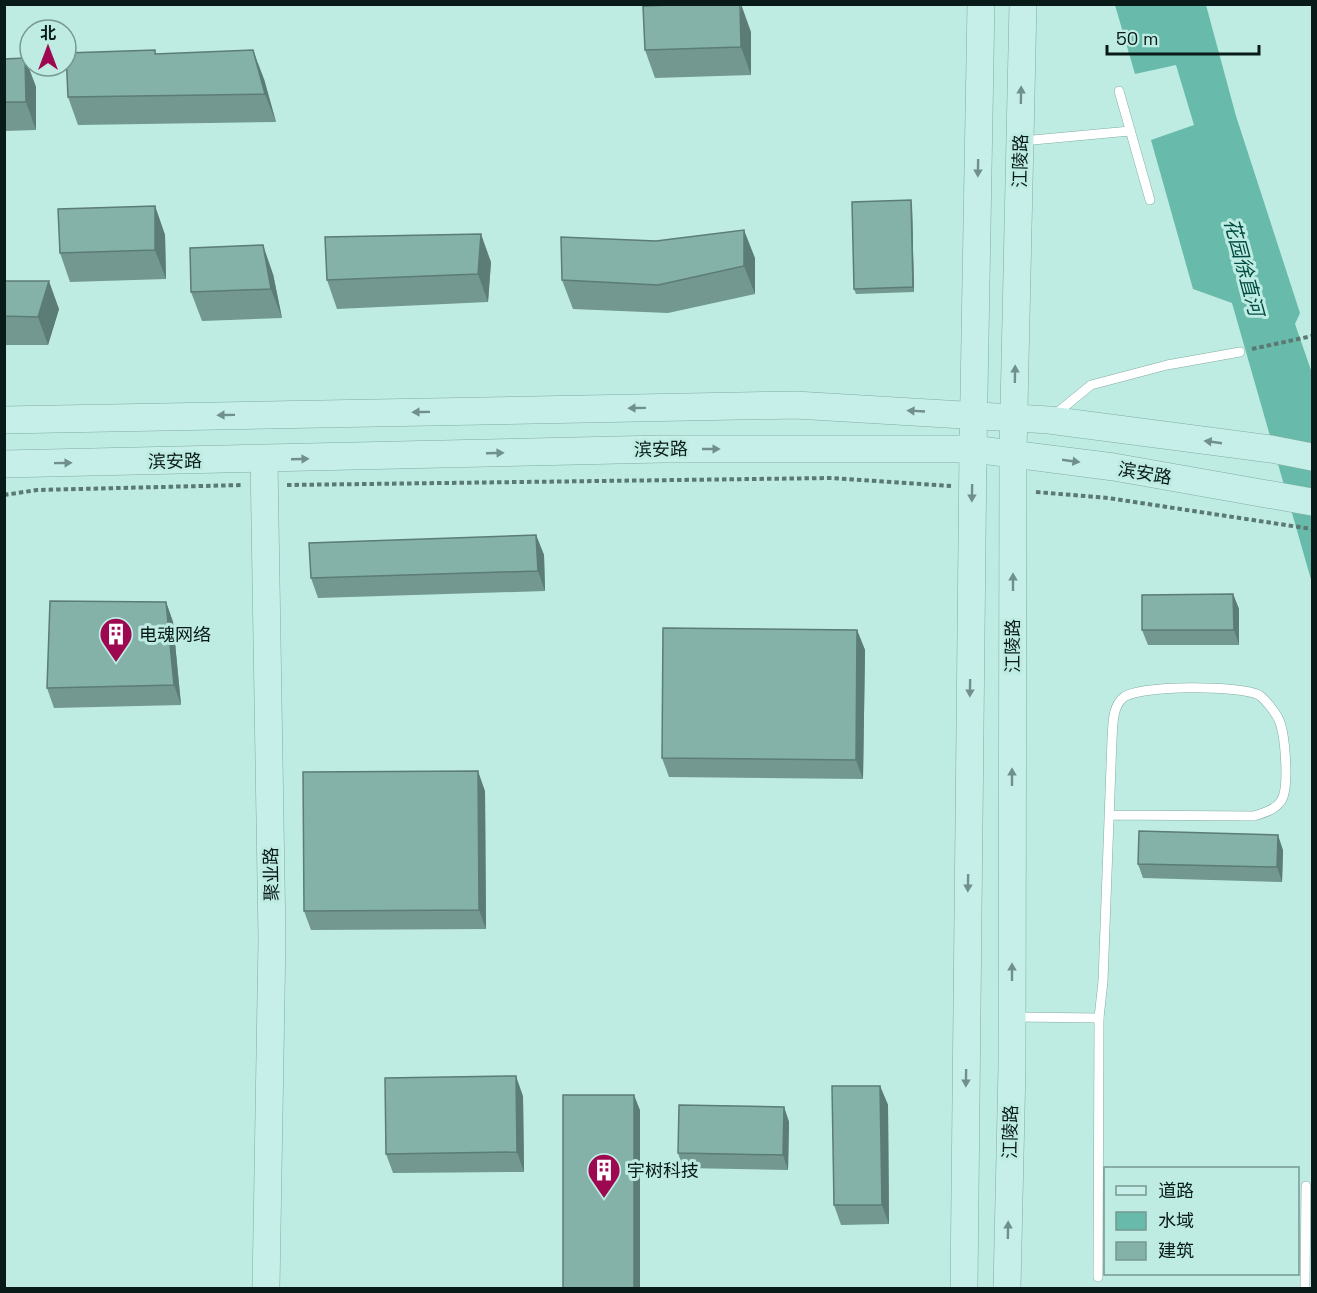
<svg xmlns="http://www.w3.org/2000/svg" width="1317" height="1293" viewBox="0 0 1317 1293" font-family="'Space Grotesk','Noto Sans SC',sans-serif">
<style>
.water{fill:#68baab}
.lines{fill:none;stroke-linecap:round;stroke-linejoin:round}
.lane-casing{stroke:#80aca3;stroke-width:10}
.secondary-casing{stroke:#80aca3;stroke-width:28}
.path{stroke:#5b7973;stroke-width:4;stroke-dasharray:4.5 3;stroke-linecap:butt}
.lane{stroke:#fff;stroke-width:9}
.secondary{stroke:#c6efe9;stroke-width:27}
.wall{fill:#729890}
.shaded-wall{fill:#5c7c76}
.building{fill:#84b1a8;stroke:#5c7c76;stroke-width:1.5}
.oneway{fill:#71908b}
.labels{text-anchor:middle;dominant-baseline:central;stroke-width:6;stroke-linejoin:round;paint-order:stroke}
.street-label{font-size:18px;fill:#091b18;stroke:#beece2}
.poi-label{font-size:18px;fill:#091b18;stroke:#beece2;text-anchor:start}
.water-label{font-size:20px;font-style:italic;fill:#004c42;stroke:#beece2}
</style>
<rect width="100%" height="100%" fill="#beece2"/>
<!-- water -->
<path class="water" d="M1115 5H1206L1236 116 1300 313 1295 324 1312 373V583L1232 303 1193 289 1151 140 1194 125 1176 65 1135 74Z"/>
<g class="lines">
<defs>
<g id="lane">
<path d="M1119 91 1150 200"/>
<path d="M1022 141 1130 131"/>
<path d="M1053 416 1091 385 1167 365 1240 352"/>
<path d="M1014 1017 1099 1018"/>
<path d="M1098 1277 1099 1018 1103 981 1112 739C1113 725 1112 706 1124 697 1141 685 1241 685 1259 695 1265 699 1276 713 1279 720 1285 734 1290 788 1281 801 1275 810 1263 813 1254 816L1109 815"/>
<path d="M1305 1288 1306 1186"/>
</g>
<g id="secondary">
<path d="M4 420 795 405 1049 420 1271 449 1312 457"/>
<path d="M264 460 272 939 266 1288"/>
<path d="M4 464 662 449H973L1114 467 1312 502"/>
<path d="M964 1288 973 449 981 4"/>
<path d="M1007 1288 1012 1067 1013 453 1023 4"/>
</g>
</defs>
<!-- lane casing -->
<use href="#lane" class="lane-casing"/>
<!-- secondary casing -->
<use href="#secondary" class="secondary-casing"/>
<!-- path -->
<g class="path">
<path d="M1252 349 1312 336"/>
<path d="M287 485 832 478 951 486"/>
<path d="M1036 492 1108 498 1312 529"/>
<path d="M4 495 37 490 243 485"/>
</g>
<!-- lane -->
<use href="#lane" class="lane"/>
<!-- secondary -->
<use href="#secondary" class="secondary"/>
</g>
<!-- wall -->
<g class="wall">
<path d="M751 32V75L655 78 645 50Z"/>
<path d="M155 50 156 54 264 79 276 122 78 125 68 97Z"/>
<path d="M25 58 36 87V130L4 131V59Z"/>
<path d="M912 205 914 292 856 294 854 289Z"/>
<path d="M155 206 165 235 166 279 70 282 60 253Z"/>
<path d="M755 258V294L668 313 573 309 562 280Z"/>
<path d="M491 262 488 302 337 309 327 280Z"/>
<path d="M273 274 282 318 202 321 191 292Z"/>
<path d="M4 281 59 309 48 345H4Z"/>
<path d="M536 535 544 555 545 591 318 598 311 578Z"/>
<path d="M1233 594 1239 609V645H1148L1142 630Z"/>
<path d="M166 602 173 622 181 705 54 708 47 688Z"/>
<path d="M857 630 865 650 863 779 669 777 662 758Z"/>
<path d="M485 791 486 929 311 930 304 911Z"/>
<path d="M1283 850 1282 882 1143 878 1138 864Z"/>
<path d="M880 1086 888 1105 889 1224 841 1225 834 1205Z"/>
<path d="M523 1096 524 1172 393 1173 386 1154Z"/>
<path d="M784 1107 789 1122 788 1170 683 1168 678 1153Z"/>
</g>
<!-- shaded-wall -->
<g class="shaded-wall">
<path d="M741 4 751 32V75L741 47Z"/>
<path d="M253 50 264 79 276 122 265 94Z"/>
<path d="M25 58 36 87V130L26 102Z"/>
<path d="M911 200 912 205 914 292 913 287Z"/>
<path d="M155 206 165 235 166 279 155 250Z"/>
<path d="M744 230 755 258V294L744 266Z"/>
<path d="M481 234 491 262 488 302 478 274Z"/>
<path d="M263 245 273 274 282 318 271 289Z"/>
<path d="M49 281 59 309 48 345 38 317Z"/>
<path d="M536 535 544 555 545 591 538 571Z"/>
<path d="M1233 594 1239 609V645L1234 630Z"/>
<path d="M166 602 173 622 181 705 174 685Z"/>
<path d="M857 630 865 650 863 779 856 760Z"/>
<path d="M478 771 485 791 486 929 479 910Z"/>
<path d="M1278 835 1283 850 1282 882 1277 867Z"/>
<path d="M516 1076 523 1096 524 1172 517 1152Z"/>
<path d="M880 1086 888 1105 889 1224 882 1205Z"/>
<path d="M634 1095 640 1110V1288H634Z"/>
<path d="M784 1107 789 1122 788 1170 783 1155Z"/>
</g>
<!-- building -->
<g class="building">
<path d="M697 4H740L741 47 645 50 643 6Z"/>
<path d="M155 50V54L253 50 265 94 68 97 66 53Z"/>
<path d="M25 58 26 102H4V59Z"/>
<path d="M911 200 913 287 854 289 852 202Z"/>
<path d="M155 206V250L60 253 58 209Z"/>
<path d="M744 230V266L658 285 562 280 561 237 656 241Z"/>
<path d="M481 234 478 274 327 280 325 237Z"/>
<path d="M263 245 271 289 191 292 190 248Z"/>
<path d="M4 281H49L38 317 4 316Z"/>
<path d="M536 535 538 571 311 578 309 543Z"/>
<path d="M1233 594 1234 630H1142V595Z"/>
<path d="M50 601 166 602 174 685 47 688Z"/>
<path d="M663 628 857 630 856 760 662 758Z"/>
<path d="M478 771 479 910 304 911 303 772Z"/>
<path d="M1139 831 1278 835 1277 867 1138 864Z"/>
<path d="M516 1076 517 1152 386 1154 385 1078Z"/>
<path d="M832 1086H880L882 1205H834Z"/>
<rect x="563" y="1095" width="71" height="193"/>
<path d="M679 1105 784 1107 783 1155 678 1153Z"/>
</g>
<!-- one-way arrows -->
<defs><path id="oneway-solid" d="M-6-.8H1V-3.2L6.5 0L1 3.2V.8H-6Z" transform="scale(1.5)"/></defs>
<g class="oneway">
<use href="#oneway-solid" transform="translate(1021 95) rotate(-89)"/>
<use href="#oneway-solid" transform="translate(978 168) rotate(91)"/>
<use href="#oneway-solid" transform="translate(1015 374) rotate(-89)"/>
<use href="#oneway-solid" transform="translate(637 408) rotate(179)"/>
<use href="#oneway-solid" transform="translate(916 411) rotate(-177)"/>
<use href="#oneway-solid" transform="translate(421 412) rotate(179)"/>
<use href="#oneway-solid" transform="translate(226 415) rotate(179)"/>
<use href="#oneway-solid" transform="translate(1213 442) rotate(-172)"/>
<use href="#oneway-solid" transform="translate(711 449)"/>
<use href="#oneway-solid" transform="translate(495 453) rotate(-2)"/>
<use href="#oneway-solid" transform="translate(300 459) rotate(-2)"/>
<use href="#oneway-solid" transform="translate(1071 461) rotate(8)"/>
<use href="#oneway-solid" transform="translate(63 463) rotate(-1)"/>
<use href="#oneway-solid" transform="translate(972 493) rotate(91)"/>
<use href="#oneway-solid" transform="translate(1013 582) rotate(-90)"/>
<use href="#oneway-solid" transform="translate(970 688) rotate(91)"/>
<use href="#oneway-solid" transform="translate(1012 777) rotate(-90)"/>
<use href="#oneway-solid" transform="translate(968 883) rotate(91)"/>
<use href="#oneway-solid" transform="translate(1012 972) rotate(-90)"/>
<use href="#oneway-solid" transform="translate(966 1078) rotate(91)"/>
<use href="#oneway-solid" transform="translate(1008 1230) rotate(-89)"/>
</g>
<!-- icons -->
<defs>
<symbol id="building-pin" viewBox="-11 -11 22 30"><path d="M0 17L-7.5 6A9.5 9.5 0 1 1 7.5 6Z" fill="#9e0851" stroke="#beece2"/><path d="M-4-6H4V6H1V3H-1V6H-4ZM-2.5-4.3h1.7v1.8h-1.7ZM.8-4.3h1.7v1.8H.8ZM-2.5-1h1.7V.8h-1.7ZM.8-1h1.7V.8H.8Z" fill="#fff"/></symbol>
</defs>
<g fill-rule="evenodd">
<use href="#building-pin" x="97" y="615" width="38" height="52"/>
<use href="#building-pin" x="585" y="1151" width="38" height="52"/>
</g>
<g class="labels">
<!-- street labels -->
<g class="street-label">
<text transform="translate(1020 161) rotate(-89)">江陵路</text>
<text transform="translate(661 449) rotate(-1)">滨安路</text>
<text transform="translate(175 461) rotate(-1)">滨安路</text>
<text transform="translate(1145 473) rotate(10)">滨安路</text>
<text transform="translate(1012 646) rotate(-90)">江陵路</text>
<text transform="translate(271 874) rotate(-91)">聚业路</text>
<text transform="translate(1010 1132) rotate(-89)">江陵路</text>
</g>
<!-- poi labels -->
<g class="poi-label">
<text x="139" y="634">电魂网络</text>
<text x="627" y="1170">宇树科技</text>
</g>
<!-- water labels -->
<g class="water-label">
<text transform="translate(1244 267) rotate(75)">花园徐直河</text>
</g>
</g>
<!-- border -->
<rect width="1317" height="1293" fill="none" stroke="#091b18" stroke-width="12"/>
<!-- legend -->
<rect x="1104" y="1167" width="195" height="108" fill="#beece2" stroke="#769891" stroke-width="1.5"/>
<rect x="1116" y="1186" width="30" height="9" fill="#c6efe9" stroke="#769891" stroke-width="1.5"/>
<text x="1158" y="1197" font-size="18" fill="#091b18">道路</text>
<rect x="1116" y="1212" width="30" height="18" fill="#68baab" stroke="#769891" stroke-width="1.5"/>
<text x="1158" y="1227" font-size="18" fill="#091b18">水域</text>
<rect x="1116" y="1242" width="30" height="18" fill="#84b1a8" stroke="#769891" stroke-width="1.5"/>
<text x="1158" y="1257" font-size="18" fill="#091b18">建筑</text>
<!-- north arrow -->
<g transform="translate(48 48)"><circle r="28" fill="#beece2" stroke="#769891" stroke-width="1.5"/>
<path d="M0-4.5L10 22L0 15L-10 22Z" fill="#9e0851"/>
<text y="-9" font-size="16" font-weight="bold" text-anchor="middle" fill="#091b18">北</text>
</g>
<!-- scale -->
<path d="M1107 45v9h152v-9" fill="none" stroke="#091b18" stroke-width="3"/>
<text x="1116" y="45" font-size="18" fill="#091b18" stroke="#beece2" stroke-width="4.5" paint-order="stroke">50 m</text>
</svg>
